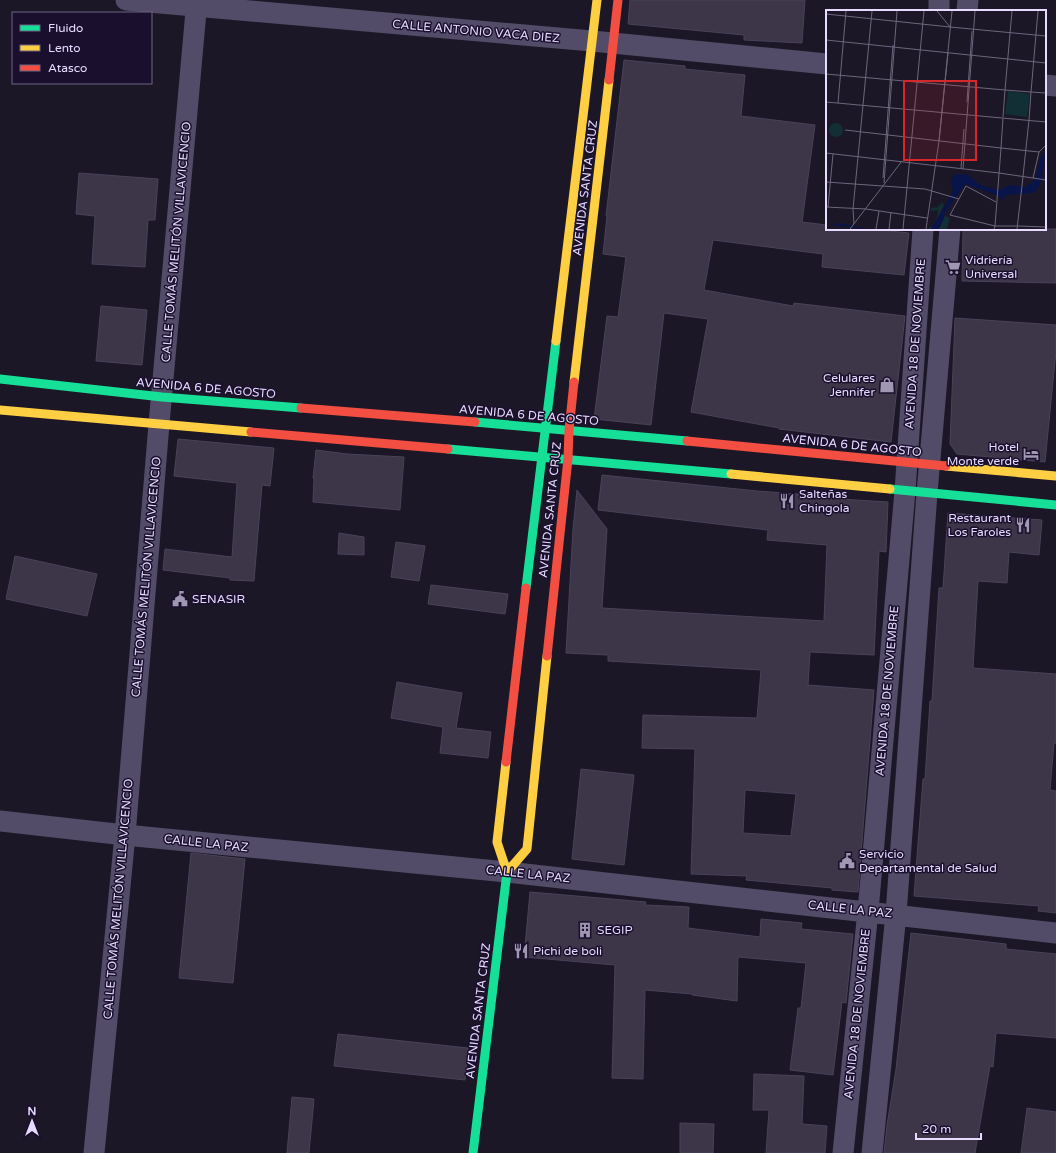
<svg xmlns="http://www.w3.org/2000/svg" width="1056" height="1153" viewBox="0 0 1056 1153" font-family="'Varela Round',sans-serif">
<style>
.building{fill:#3c3648;stroke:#4a425a;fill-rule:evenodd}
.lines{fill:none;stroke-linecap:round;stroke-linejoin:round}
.street{stroke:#524c68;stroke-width:21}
.fast{stroke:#16e098;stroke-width:9}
.slow{stroke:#ffcf43;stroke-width:9}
.jam{stroke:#f24e42;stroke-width:9}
.labels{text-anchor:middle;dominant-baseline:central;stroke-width:3;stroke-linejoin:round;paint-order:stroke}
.street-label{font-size:12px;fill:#e7dcff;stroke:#1a102e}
.poi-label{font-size:12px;fill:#e7dcff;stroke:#1a102e;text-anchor:start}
.inset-road{fill:none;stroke:#6d667d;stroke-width:1}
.view{fill:#d62828;fill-opacity:0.15;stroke:#d62828;stroke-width:2}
.inset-edge{fill:none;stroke:#e7dcff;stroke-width:2}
</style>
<rect width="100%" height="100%" fill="#1c1727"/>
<!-- building -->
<g class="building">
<path d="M630 0H805L802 43 744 40V35L628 24Z"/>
<path d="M624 60 685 66V69L745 75 741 116 815 125 802 222 827 225V229H872L909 233 904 275 822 267 823 254 713 240 704 290 793 306 794 303 905 316 891 442 779 429V428L691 412 708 319 664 313 651 425 594 419 607 316 618 317 626 257 603 254 607 216H606Z"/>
<path d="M79 173 158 179 155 220H148L145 267 92 264 95 216 76 214Z"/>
<path d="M963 229H1056V283L962 281Z"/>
<path d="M101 306 147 310 142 365 96 361Z"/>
<path d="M955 318 1056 325V351L1045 462 957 454 950 444Z"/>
<path d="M178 439 274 448 270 486 262 485 254 581 230 580V578L163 570 165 549 232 557 237 483 174 476Z"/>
<path d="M316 450 347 454 404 457 400 510 313 502 314 478H313Z"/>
<path d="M602 475 757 491 824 496V498L888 502 886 552 879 551 874 655 810 652 808 685 874 690 858 892 832 890V888L746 880 747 876 691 874 695 749 642 748 643 715 757 718 761 670 608 661V655L566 653 573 529 577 490 607 529 602 608 824 621 827 545 767 540 768 530 598 510ZM745 790 796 794 791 836 743 833Z"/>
<path d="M948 513 1042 520 1039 555 1009 552 1007 583 978 581 973 668 1056 674V743H1054L1050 790 1056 791V913L1038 911 1039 906 914 896 923 779H925L930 701H932L939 588H943Z"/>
<path d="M339 533 364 537V555L338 554Z"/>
<path d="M396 542 425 546 419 581 391 577Z"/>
<path d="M15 556 97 574 87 616 6 599Z"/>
<path d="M431 585 508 594 505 614 428 604Z"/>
<path d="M397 682 462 693 456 728 491 732 488 758 440 753 443 727 391 718Z"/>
<path d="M581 769 634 775 624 865 572 859Z"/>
<path d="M191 853 245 859 233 983 179 978Z"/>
<path d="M530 892 646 902 645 905 689 907 688 928 760 937 761 919 802 923 801 929 853 934 846 1003 842 1002 833 1075 790 1070 798 1008H801L806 963 738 957 737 1001 692 995V994L645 990 643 1079 612 1078 615 965 524 957Z"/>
<path d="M911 933 1006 944V949L1056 954V1038L996 1033 993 1067 990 1066 975 1153H884L887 1125 896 1069Z"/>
<path d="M338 1034 468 1048 465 1080 334 1066Z"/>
<path d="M754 1074 804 1076 802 1124 827 1126 825 1153H766L769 1110H753Z"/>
<path d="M292 1097 314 1099 309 1153H287Z"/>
<path d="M1027 1108 1056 1112V1153H1021Z"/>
<path d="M680 1123 714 1124 713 1153H680Z"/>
</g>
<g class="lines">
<!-- street -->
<g class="street">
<path d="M126 0 592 41 827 64"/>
<path d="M939 11V0"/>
<path d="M967 11 968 0"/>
<path d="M1045 85 1056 86"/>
<path d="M0 821 125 835 507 872 1056 933"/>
<path d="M94 1153 125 835 159 424 197 0"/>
<path d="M843 1153 868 911 905 491 923 229"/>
<path d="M872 1153 896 914 927 493 950 229"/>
</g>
<!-- fast -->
<g class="fast">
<path d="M0 379 162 397 301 408"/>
<path d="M475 422 687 441"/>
<path d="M448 449 731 474"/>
<path d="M890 489 1056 505"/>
<path d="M526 588 556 341"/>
<path d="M473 1153 507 872"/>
</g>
<!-- slow -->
<g class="slow">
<path d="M556 341 597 0"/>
<path d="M574 382 609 80"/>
<path d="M0 410 251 432"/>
<path d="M946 466 1056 476"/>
<path d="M731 474 890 489"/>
<path d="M506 762 497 842 507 872 527 849 547 656"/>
</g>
<!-- jam -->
<g class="jam">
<path d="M609 80 618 0"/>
<path d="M301 408 475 422"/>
<path d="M251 432 448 449"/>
<path d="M687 441 946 466"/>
<path d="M547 656 568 459 569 430 574 382"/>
<path d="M506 762 526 588"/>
</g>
</g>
<!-- icons -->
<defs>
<symbol id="supermarket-bare" viewBox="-9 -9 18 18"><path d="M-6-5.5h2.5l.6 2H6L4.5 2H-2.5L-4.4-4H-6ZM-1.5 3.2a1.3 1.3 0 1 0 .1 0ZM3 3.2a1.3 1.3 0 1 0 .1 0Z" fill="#a097b3" stroke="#1a102e" stroke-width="2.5" paint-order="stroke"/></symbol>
<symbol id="shop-bare" viewBox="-9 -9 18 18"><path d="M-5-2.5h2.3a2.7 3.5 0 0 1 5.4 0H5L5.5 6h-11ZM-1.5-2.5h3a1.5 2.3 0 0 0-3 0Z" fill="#a097b3" stroke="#1a102e" stroke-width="2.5" paint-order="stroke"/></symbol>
<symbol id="hotel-bare" viewBox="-9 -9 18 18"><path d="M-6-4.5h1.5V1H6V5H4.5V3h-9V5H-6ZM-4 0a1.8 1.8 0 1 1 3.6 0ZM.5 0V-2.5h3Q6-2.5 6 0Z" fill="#a097b3" stroke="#1a102e" stroke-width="2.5" paint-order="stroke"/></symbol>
<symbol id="restaurant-bare" viewBox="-9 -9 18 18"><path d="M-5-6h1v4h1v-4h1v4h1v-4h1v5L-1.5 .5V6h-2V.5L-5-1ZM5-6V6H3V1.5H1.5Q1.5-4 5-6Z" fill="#a097b3" stroke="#1a102e" stroke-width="2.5" paint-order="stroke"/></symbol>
<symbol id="civic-bare" viewBox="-9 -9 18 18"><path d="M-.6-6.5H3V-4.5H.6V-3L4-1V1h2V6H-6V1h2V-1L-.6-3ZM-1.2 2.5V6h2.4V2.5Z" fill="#a097b3" stroke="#1a102e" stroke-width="2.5" paint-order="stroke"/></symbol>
<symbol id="building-bare" viewBox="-9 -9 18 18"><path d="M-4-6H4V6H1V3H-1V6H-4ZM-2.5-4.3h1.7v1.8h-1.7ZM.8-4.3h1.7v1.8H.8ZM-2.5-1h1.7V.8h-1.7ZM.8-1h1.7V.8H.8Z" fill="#a097b3" stroke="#1a102e" stroke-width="2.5" paint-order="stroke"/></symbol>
</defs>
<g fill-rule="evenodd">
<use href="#supermarket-bare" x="942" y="256" width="22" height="22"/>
<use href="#shop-bare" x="876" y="374" width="22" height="22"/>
<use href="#hotel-bare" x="1020" y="443" width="22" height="22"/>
<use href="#restaurant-bare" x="776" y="490" width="22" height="22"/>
<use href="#restaurant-bare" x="1012" y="514" width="22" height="22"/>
<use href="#civic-bare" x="169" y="588" width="22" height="22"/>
<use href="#civic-bare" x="836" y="850" width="22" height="22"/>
<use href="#building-bare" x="574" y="919" width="22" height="22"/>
<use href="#restaurant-bare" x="510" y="940" width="22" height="22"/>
</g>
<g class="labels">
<!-- street labels -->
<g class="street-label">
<text transform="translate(476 31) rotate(5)">CALLE ANTONIO VACA DIEZ</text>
<text transform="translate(585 188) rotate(-83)">AVENIDA SANTA CRUZ</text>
<text transform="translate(176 242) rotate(-85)">CALLE TOMÁS MELITÓN VILLAVICENCIO</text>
<text transform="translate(915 344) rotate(-86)">AVENIDA 18 DE NOVIEMBRE</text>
<text transform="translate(206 388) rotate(5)">AVENIDA 6 DE AGOSTO</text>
<text transform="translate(529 415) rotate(5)">AVENIDA 6 DE AGOSTO</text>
<text transform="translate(852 445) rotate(6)">AVENIDA 6 DE AGOSTO</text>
<text transform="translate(550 510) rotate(-84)">AVENIDA SANTA CRUZ</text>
<text transform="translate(146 577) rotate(-85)">CALLE TOMÁS MELITÓN VILLAVICENCIO</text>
<text transform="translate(887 691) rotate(-85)">AVENIDA 18 DE NOVIEMBRE</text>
<text transform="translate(206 843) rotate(6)">CALLE LA PAZ</text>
<text transform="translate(528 874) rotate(6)">CALLE LA PAZ</text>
<text transform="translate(118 899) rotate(-85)">CALLE TOMÁS MELITÓN VILLAVICENCIO</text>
<text transform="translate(850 909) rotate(6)">CALLE LA PAZ</text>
<text transform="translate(478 1011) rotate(-83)">AVENIDA SANTA CRUZ</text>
<text transform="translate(857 1014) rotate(-84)">AVENIDA 18 DE NOVIEMBRE</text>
</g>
<!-- poi labels -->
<g class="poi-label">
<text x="965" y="260">Vidriería<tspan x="965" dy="14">Universal</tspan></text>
<text x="875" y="378" text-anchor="end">Celulares<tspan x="875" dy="14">Jennifer</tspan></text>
<text x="1019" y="447" text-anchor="end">Hotel<tspan x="1019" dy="14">Monte verde</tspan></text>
<text x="799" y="494">Salteñas<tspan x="799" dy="14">Chingola</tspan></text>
<text x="1011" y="518" text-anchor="end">Restaurant<tspan x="1011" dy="14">Los Faroles</tspan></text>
<text x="192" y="599">SENASIR</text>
<text x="859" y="854">Servicio<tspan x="859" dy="14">Departamental de Salud</tspan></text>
<text x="597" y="930">SEGIP</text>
<text x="533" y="951">Pichi de boli</text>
</g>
</g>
<!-- overview -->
<g transform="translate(826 10)">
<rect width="220" height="220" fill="#1c1727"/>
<path d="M182 81 204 84 201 107 179 104ZM3 120a7 7 0 1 1 14 0a7 7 0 1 1-14 0ZM116 192 118 195 108 215 105 219H100L108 216 112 204V200L105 201V198L112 197ZM119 206 124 208 121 219H113Z" fill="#132f36"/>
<path d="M220 141 214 175 208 183 180 185 176 190 173 186 139 174 120 201 113 219H105L127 182 125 170 128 165 141 164 154 175 173 180 185 175 199 177 209 170 215 147ZM10 213 29 216 40 219 6 215Z" fill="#09144b"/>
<path class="inset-road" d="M111 1 124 17 220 26M212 1 205 82 220 83M0 4 124 17M0 30 220 53M122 43 113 131 126 1M0 64 179 80 186 1M0 92 220 112M141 92 146 21M12 93 20 1M177 107 179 80 205 82 203 110M19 120 175 138 177 108M0 143 173 163M135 158 138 119M137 159 149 1M173 163 207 168 213 142 220 135M197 166 203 110M57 168 67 35M207 168 220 170M0 172 99 179 133 189M58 173 71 1M0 197 40 199 101 208M2 197 7 144M28 214 27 199 46 1M192 216 220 217M192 216H169L175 138 213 142M24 219 76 151M50 219 53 201M63 219 65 202M77 219 98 1M100 219 113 131M168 219 169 216 124 205 140 176 170 192M191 219 197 167"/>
<path class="view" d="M78 71H150V150H78Z"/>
<rect width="220" height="220" class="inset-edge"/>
</g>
<!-- legend -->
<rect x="12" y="12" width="140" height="72" fill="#1a102e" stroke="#6c6282"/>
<rect x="20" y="25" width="20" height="6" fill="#16e098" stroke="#6c6282"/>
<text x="48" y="32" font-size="12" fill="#e7dcff">Fluido</text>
<rect x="20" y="45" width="20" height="6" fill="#ffcf43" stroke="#6c6282"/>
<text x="48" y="52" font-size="12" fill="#e7dcff">Lento</text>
<rect x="20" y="65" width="20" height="6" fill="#f24e42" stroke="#6c6282"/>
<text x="48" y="72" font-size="12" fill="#e7dcff">Atasco</text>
<!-- north arrow -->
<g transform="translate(32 1121)" stroke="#1a102e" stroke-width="3" paint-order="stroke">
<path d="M0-3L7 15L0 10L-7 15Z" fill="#e7dcff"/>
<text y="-6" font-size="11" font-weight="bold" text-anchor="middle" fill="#e7dcff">N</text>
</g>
<!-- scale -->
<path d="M916 1133v6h65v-6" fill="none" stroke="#e7dcff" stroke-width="2"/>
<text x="922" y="1133" font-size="12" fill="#e7dcff" stroke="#1a102e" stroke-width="3" paint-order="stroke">20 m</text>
</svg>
